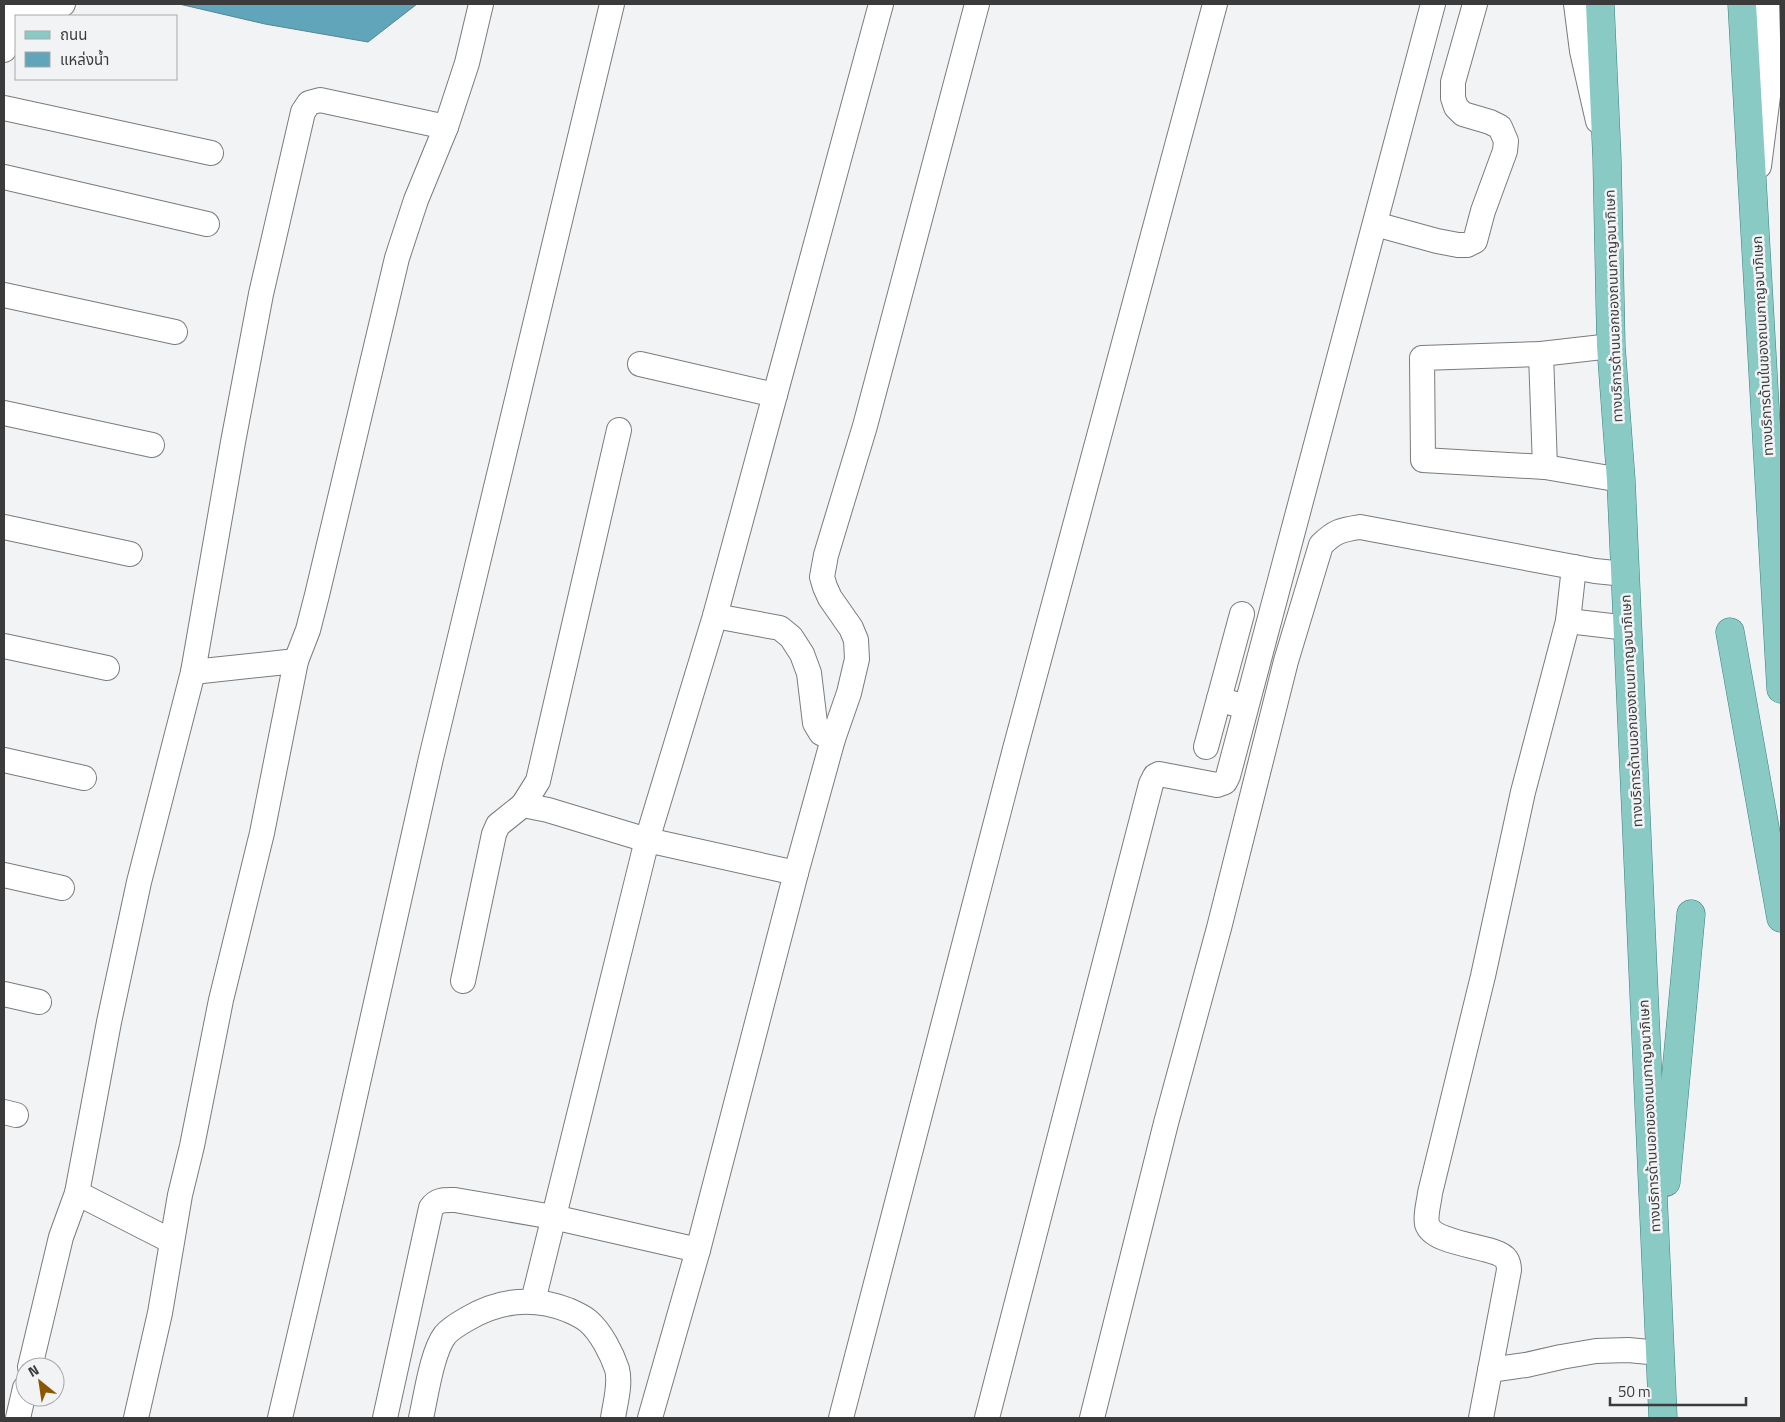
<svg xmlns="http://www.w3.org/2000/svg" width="1785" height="1422" viewBox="0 0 1785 1422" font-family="'Titillium Web','Noto Sans Thai',sans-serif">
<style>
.water{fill:#61a5bb;stroke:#568595}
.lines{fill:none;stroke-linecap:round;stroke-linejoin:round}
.minor-casing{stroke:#7a7b7d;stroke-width:26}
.major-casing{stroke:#3a817c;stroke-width:29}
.minor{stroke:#fff;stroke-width:24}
.major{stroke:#89cac5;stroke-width:28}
.labels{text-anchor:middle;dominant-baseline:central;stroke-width:5;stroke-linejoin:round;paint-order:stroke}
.street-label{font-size:14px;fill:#3b3b3c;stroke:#f2f3f5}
</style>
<rect width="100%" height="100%" fill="#f2f3f5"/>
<!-- water -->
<path class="water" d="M179 4H417L368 42 265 24Z"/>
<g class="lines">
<defs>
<g id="minor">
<path d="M1576 4 1582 51 1598 121"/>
<path d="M4 7C23 18 44 12 63 4"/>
<path d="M4 50 13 13"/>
<path d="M4 108 211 153"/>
<path d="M1759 166 1768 96 1769 71 1767 4"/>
<path d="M4 177 207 224"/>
<path d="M1375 224 1437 241 1458 245H1467L1475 241 1483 211 1505 151 1506 141 1500 127 1490 122 1463 114 1456 107 1453 98V82L1475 4"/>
<path d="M4 295 175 332"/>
<path d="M1611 346 1541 354 1422 358 1423 460 1545 467 1621 480"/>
<path d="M1541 354 1545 467"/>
<path d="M640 364 775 395"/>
<path d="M4 413 152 445"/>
<path d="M619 430 538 781 523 805 548 810 647 840 796 873"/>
<path d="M4 527 130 554"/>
<path d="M715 616 780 628 791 637 802 654 809 673 815 723 821 733 833 739"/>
<path d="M1568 621 1628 628"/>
<path d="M4 646 107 668"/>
<path d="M193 672 296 661"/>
<path d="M1219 699 1242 614"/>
<path d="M1206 747 1219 699 1235 704"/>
<path d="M4 760 84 778"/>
<path d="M4 875 62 888"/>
<path d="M463 981 494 834 498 825 523 805"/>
<path d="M4 994 39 1002"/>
<path d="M4 1112 16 1115"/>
<path d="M77 1193 171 1241"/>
<path d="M533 1301 647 840 715 616 881 4"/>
<path d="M30 1367 61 1237 77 1193 109 1022 139 882 193 672 233 442 261 294 303 112 309 103 320 100 446 127"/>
<path d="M1490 1370 1526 1365 1561 1357 1596 1351 1628 1350 1660 1353"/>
<path d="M18 1418 25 1388"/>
<path d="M136 1418 160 1313 180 1195 192 1146 221 1000 262 833 296 661 308 630 317 595 397 258 416 200 446 127 467 63 481 4"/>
<path d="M280 1418 342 1154 431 758 612 4"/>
<path d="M385 1418 431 1208C437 1199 445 1200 455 1200L553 1217 698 1250"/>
<path d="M421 1418C426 1396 432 1352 445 1335 450 1329 460 1323 467 1319 499 1300 532 1296 568 1310 575 1313 582 1316 588 1321 601 1332 612 1354 617 1369 621 1384 615 1404 613 1418"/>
<path d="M650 1418 698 1250 796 873 833 739 849 693 857 659 856 640 851 628 830 598 825 587 822 577 826 555 865 426 977 4"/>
<path d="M841 1418 1015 749 1215 4"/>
<path d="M987 1418 1151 784 1155 776 1159 774 1217 785 1225 782 1228 776 1433 4"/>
<path d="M1092 1418 1166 1123 1219 928 1286 661 1321 545C1335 531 1341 530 1360 527L1595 571 1625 574"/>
<path d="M1481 1418 1509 1270C1509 1267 1508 1262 1506 1259 1496 1245 1434 1246 1427 1224 1425 1215 1429 1203 1430 1193L1483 976 1523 792 1568 621 1574 567"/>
</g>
<g id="major">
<path d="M1600 4 1607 159 1611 346 1621 480 1663 1418"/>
<path d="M1742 4 1781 689"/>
<path d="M1730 632 1781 918"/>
<path d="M1666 1182 1691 914"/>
</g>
</defs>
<!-- minor casing -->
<use href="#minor" class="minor-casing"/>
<!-- major casing -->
<use href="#major" class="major-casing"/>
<!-- minor -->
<use href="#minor" class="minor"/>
<!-- major -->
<use href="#major" class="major"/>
</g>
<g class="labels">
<!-- street labels -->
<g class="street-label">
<text transform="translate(1613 306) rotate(-92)">ทางบริการด้านนอกของถนนกาญจนาภิเษก</text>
<text transform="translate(1762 346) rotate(-93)">ทางบริการด้านในของถนนกาญจนาภิเษก</text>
<text transform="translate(1631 711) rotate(-93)">ทางบริการด้านนอกของถนนกาญจนาภิเษก</text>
<text transform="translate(1649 1116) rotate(-93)">ทางบริการด้านนอกของถนนกาญจนาภิเษก</text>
</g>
</g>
<!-- border -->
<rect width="1785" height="1422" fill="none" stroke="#3b3b3c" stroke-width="10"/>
<!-- legend -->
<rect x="15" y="15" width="162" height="65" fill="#f2f3f5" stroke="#a9a9ab"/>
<rect x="25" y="31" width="25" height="8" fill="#89cac5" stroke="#a9a9ab"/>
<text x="60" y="40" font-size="15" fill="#3b3b3c">ถนน</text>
<rect x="25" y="52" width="25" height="15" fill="#61a5bb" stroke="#a9a9ab"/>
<text x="60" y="65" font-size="15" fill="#3b3b3c">แหล่งน้ำ</text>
<!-- north arrow -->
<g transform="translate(40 1382) rotate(330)"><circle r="24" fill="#f2f3f5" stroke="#a9a9ab"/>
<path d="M0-4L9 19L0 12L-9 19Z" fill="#8b5703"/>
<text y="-8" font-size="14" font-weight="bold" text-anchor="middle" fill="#3b3b3c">N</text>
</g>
<!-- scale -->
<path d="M1610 1397v8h136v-8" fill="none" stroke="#3b3b3c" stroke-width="2.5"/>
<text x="1618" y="1397" font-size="15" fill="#3b3b3c" stroke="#f2f3f5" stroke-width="4" paint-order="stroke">50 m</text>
</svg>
